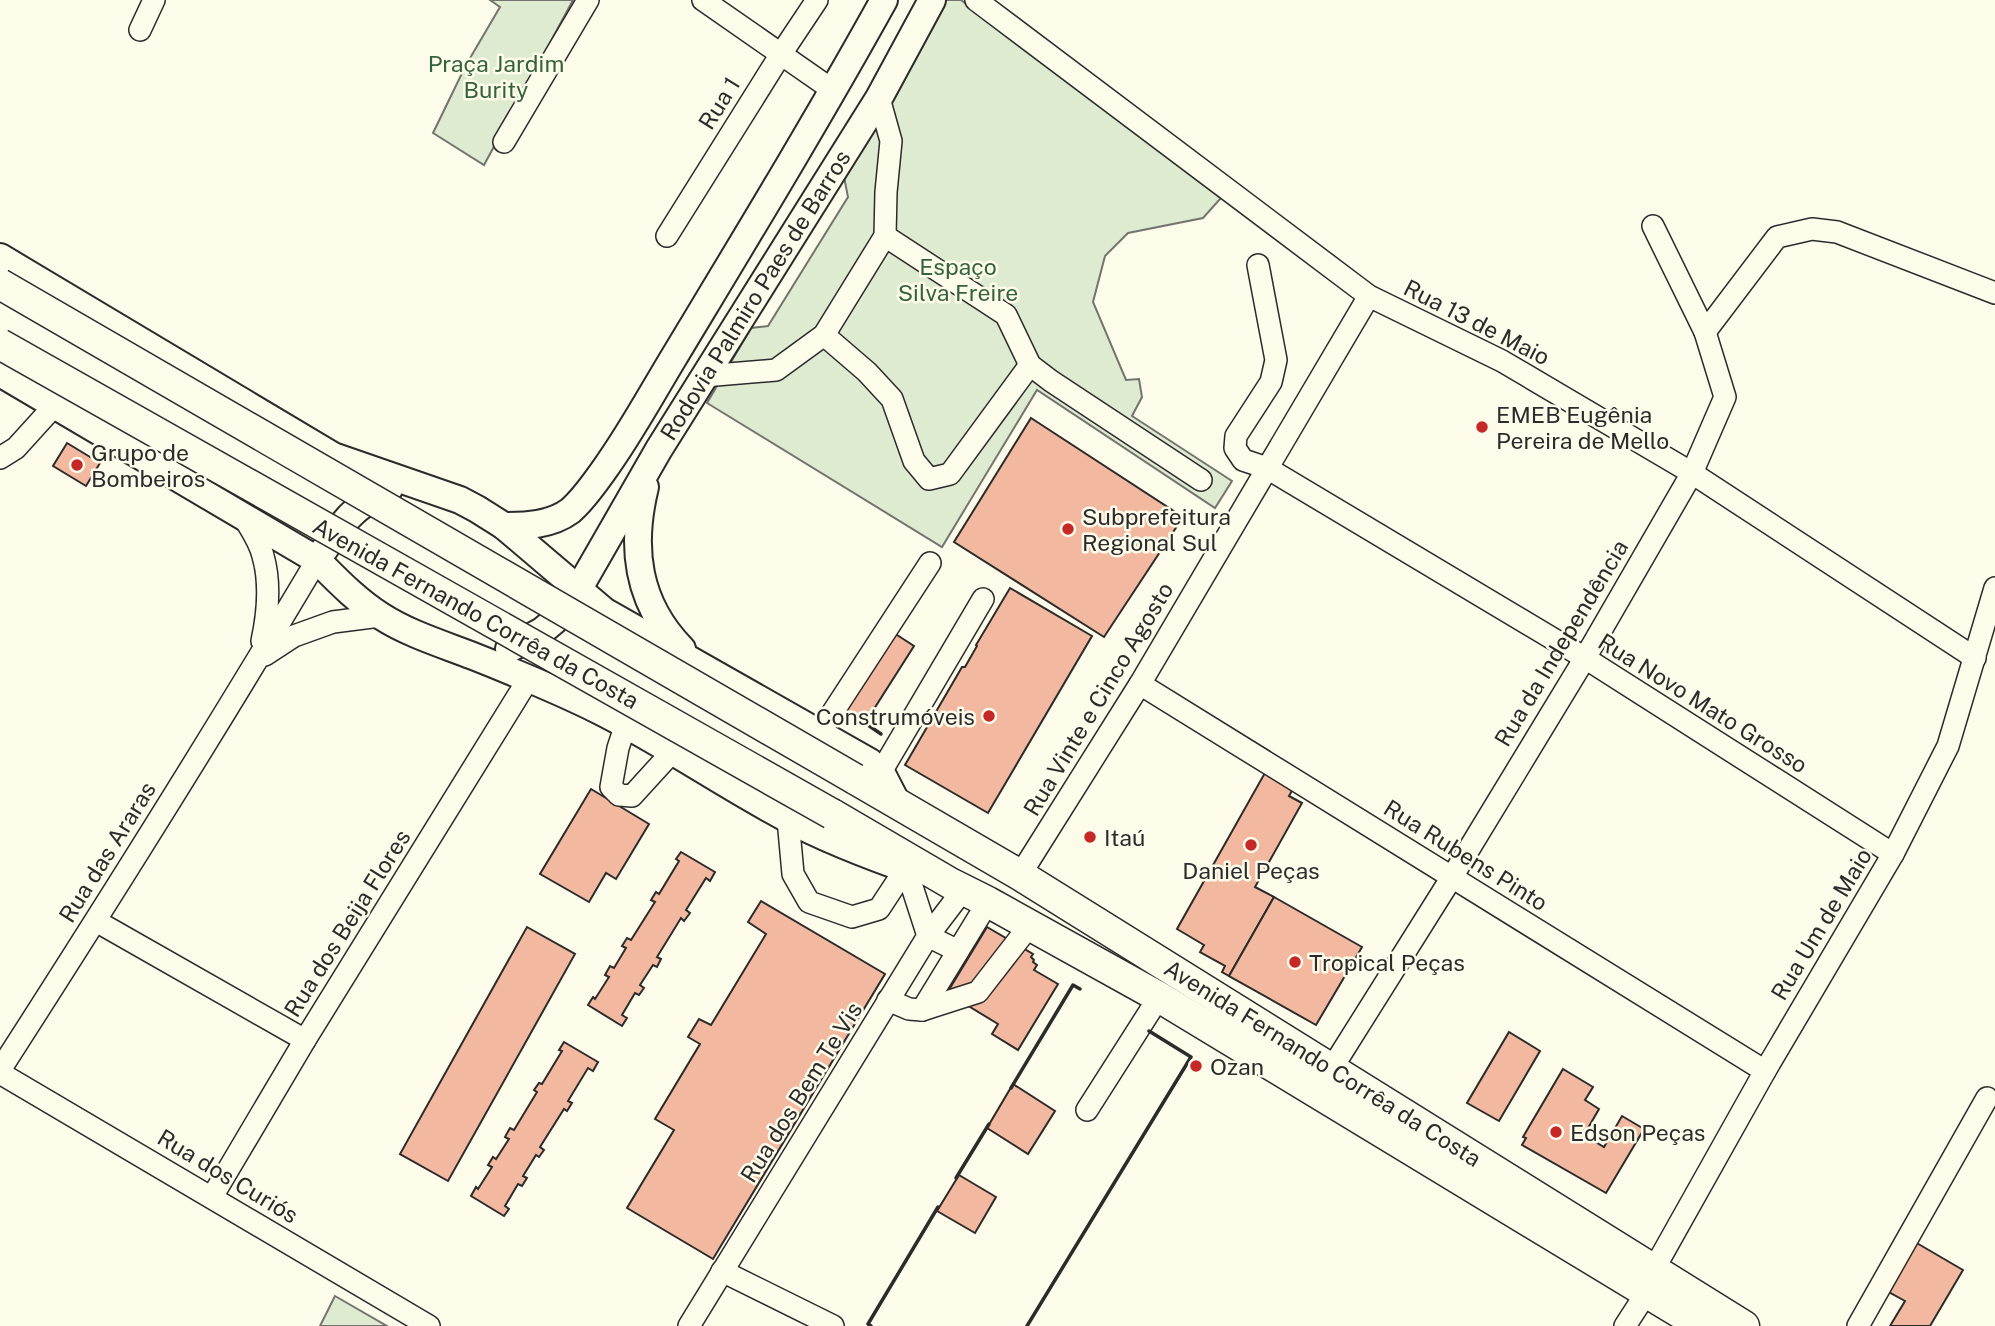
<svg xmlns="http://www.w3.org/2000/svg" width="1995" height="1326" viewBox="0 0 1995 1326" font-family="'Public Sans',sans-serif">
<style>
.green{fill:#deebd1;stroke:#74746e;stroke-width:2}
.building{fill:#f2b8a0;stroke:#2b2b2b;stroke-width:2}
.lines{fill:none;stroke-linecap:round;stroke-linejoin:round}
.minor-casing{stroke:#2b2b2b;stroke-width:24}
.major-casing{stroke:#2b2b2b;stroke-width:30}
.highway-casing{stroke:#2b2b2b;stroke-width:33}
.minor{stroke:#fdfbea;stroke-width:21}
.major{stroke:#fdfbea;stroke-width:26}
.highway{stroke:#fdfbea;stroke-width:30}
.highway-bridge-casing{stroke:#2b2b2b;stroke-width:33;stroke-linecap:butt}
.highway-bridge{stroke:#fdfbea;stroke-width:30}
.wall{stroke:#2b2b2b;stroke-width:3.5}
.poi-dot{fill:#c62828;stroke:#fdfbea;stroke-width:2.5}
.labels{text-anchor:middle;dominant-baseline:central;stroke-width:5;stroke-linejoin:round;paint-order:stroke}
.park-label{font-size:23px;fill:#34623c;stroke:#fdfbea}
.street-label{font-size:23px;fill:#2b2b2b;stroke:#fdfbea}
.poi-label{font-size:23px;fill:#2b2b2b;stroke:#fdfbea;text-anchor:start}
</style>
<rect width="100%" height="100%" fill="#fdfbea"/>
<!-- green -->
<g class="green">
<path d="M490 0H573L484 165 433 133 466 65 500 7Z"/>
<path d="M942 0H961L1221 198 1203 218 1128 233 1105 256 1093 302 1126 380 1139 379 1142 397 1132 416 1232 481 1215 508 1037 390 942 547 707 403 751 328 768 326 848 197 844 177Z"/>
<path d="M335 1296 387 1326H320Z"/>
</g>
<!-- building -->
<g class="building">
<path d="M1031 418 1183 517 1104 637 954 542Z"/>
<path d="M67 443 100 463 86 486 53 466Z"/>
<path d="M1010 588 1092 636 988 813 905 765 962 667H965L977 646 976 645Z"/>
<path d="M894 633 914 646 865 723 845 710Z"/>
<path d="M1266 771 1294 787 1289 796 1302 803 1255 887 1274 897 1229 976 1222 972 1225 966 1200 952 1204 945 1177 929Z"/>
<path d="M591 789 649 824 616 879 606 873 589 902 540 874Z"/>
<path d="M681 852 715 872 710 881 706 878 686 910 690 913 684 921 681 918 657 957 661 959 657 967 653 965 640 985 644 988 639 995 635 993 622 1015 627 1018 622 1026 588 1005 593 997 595 999 609 977 605 975 610 966 614 968 626 948 622 946 627 938 631 940 655 902 651 900 656 892 659 894 679 861 676 859Z"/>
<path d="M1274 897 1362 947 1316 1025 1229 976Z"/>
<path d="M761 901 885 974 713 1259 627 1208 674 1130 655 1119 700 1044 688 1037 699 1019 711 1025 766 934 748 922Z"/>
<path d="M527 927 575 954 448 1181 400 1154Z"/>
<path d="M987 927 1033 954 1031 957 1034 960 1033 962 1037 965 1034 970 1058 984 1018 1050 992 1034 998 1024 947 993Z"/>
<path d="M1509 1032 1540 1051 1499 1121 1467 1103Z"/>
<path d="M564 1042 598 1062 593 1071 588 1068 568 1101 572 1103 567 1111 564 1109 540 1147 544 1150 539 1157 536 1155 523 1176 527 1178 522 1186 518 1184 505 1206 509 1209 504 1216 471 1196 476 1187 478 1189 492 1167 488 1165 493 1157 496 1159 509 1139 505 1137 510 1128 514 1130 537 1092 534 1090 539 1083 542 1084 562 1051 559 1050Z"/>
<path d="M1563 1069 1593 1087 1585 1100 1599 1109 1584 1135 1604 1147 1622 1116 1644 1129 1606 1193 1522 1145 1526 1138 1523 1137Z"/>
<path d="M1013 1084 1055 1111 1028 1154 987 1128Z"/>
<path d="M959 1175 996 1197 975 1233 937 1211Z"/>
<path d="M1915 1242 1963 1270 1930 1326H1890L1905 1301 1887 1291Z"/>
</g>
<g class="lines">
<defs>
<g id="minor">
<path d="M703 0 834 91"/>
<path d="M976 0 1369 296 1502 361 1692 473 1975 658"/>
<path d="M140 30 154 0"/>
<path d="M504 142 588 0"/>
<path d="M667 236 781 54 817 0"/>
<path d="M885 236 1006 315 1030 365 1051 381 1201 480"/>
<path d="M1258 265 1276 360 1271 382 1236 436 1235 448 1243 460 1267 468 1585 658 1893 854"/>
<path d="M1705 332 1777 237 1812 229 1837 232 1995 293"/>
<path d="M824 335 867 372 892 399 914 461 929 479 950 474 1030 365"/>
<path d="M704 376 776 370 824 335 885 236 886 192 891 141 879 98"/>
<path d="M0 458 16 448 55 405"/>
<path d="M243 516C250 528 260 542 263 556 271 584 268 613 262 641"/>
<path d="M265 655 294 636 333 622 380 616"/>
<path d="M1140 684 1765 1071"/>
<path d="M626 724 618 748 611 787 619 795 632 796 673 751"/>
<path d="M820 732 930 563"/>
<path d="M881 772 983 599"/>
<path d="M788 819 793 874 809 902 852 917 879 909 906 868"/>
<path d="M906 868 928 936 958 951"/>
<path d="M1020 875 1140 684 1369 296"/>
<path d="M96 921 305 1040"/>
<path d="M888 1000 909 1009 922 1010 978 992 1030 925"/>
<path d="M922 1010 988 902"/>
<path d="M1332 1068 1452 877 1585 658 1692 473 1725 397 1705 332 1653 226"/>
<path d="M0 1070C108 902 215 732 317 560"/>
<path d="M0 1073 429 1326"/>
<path d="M1087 1110 1159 997"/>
<path d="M212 1197 305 1040 529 678"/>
<path d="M1654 1269 1765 1071 1893 854 1948 746 1995 588"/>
<path d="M722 1271 833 1326"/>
<path d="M689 1326 928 936 963 890"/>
<path d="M1625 1326 1647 1292"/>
<path d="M1858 1326 1987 1098"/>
</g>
<g id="major">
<path d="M0 257 333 456 460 500 477 509 504 526 604 611 870 762 881 772 898 805"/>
<path d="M0 373 317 560C337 580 357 601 381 616 409 634 442 644 473 656 516 673 558 690 600 711 664 743 724 785 788 819 829 841 872 857 915 872"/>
<path d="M645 487C630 548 637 603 682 649"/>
<path d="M504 526C526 526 551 525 570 511 583 500 594 484 604 470 630 434 651 395 674 357 745 239 817 121 884 0"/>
<path d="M324 550C344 520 355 506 389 489"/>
<path d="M509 649 542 631 554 621 578 590 659 449 879 98 932 0"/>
</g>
<g id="highway">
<path d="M855 779 1020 875 1744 1326"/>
<path d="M832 814 950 883 988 902 1159 997 1702 1326"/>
</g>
</defs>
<!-- minor casing -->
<use href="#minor" class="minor-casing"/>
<!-- major casing -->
<use href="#major" class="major-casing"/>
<!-- highway casing -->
<use href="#highway" class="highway-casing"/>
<!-- minor -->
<use href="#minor" class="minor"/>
<!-- major -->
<use href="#major" class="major"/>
<!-- highway -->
<use href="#highway" class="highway"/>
<defs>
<g id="highway-bridge">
<path d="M0 284 855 779"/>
<path d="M0 344 832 814"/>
</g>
</defs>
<!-- highway-bridge casing -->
<use href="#highway-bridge" class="highway-bridge-casing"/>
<!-- highway-bridge -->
<use href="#highway-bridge" class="highway-bridge"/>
<!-- wall -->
<g class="wall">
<path d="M865 723 881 734"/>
<path d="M1011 1088 1073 985 1080 989"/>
<path d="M956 1178 989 1124"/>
<path d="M871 1326 868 1324 938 1207"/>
<path d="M1027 1326 1191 1057 1149 1031"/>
</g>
</g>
<!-- markers -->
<g class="poi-dot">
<circle cx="1482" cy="427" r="7"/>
<circle cx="77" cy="465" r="7"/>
<circle cx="1068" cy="529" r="7"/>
<circle cx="989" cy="716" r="7"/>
<circle cx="1090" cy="837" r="7"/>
<circle cx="1251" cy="845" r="7"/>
<circle cx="1295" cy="962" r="7"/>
<circle cx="1196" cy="1066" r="7"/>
<circle cx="1556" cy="1132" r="7"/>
</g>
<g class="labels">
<!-- park labels -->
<g class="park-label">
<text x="496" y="63">Praça Jardim<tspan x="496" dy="26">Burity</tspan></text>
<text x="958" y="266">Espaço<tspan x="958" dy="26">Silva Freire</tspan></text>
</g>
<!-- street labels -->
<g class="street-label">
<text transform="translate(719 103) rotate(-58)">Rua 1</text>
<text transform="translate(755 295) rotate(-58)">Rodovia Palmiro Paes de Barros</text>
<text transform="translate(1477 322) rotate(27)">Rua 13 de Maio</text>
<text transform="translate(476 613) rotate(29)">Avenida Fernando Corrêa da Costa</text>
<text transform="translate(1561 643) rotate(-59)">Rua da Independência</text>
<text transform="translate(1098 699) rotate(-59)">Rua Vinte e Cinco Agosto</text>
<text transform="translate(1703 703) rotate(32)">Rua Novo Mato Grosso</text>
<text transform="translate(107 852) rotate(-58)">Rua das Araras</text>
<text transform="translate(1466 855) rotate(32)">Rua Rubens Pinto</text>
<text transform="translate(347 923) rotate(-58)">Rua dos Beija Flores</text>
<text transform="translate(1821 924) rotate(-59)">Rua Um de Maio</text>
<text transform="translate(1323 1063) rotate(32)">Avenida Fernando Corrêa da Costa</text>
<text transform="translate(801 1092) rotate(-58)">Rua dos Bem Te Vis</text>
<text transform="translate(228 1176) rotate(31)">Rua dos Curiós</text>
</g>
<!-- poi labels -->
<g class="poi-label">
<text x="1496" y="414">EMEB Eugênia<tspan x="1496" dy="26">Pereira de Mello</tspan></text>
<text x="91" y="452">Grupo de<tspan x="91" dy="26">Bombeiros</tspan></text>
<text x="1082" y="516">Subprefeitura<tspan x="1082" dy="26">Regional Sul</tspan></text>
<text x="975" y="716" text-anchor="end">Construmóveis</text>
<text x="1104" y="837">Itaú</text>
<text x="1251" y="870" text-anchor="middle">Daniel Peças</text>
<text x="1309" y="962">Tropical Peças</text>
<text x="1210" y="1066">Ozan</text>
<text x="1570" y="1132">Edson Peças</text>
</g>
</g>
</svg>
